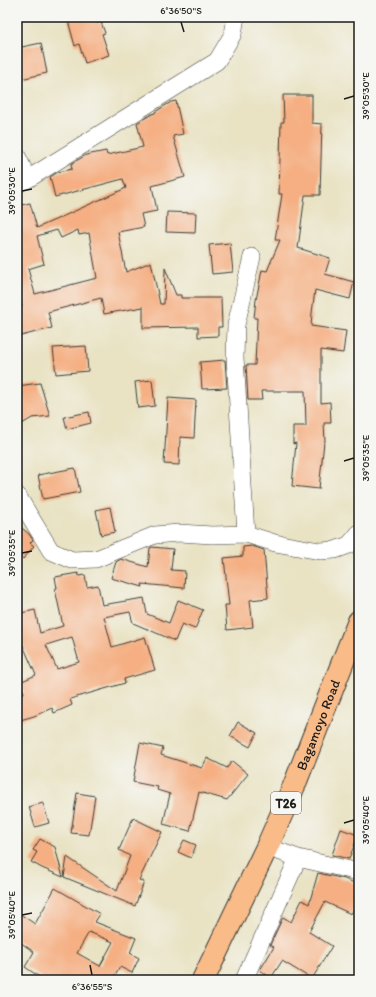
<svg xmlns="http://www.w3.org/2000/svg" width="376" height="997" font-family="Itim,sans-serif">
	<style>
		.building { fill: #f5af82; fill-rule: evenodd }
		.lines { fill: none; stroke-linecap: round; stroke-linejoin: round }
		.minor-casing { stroke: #3b3a35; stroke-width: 18 }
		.trunk-casing { stroke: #3b3a35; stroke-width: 24 }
		.minor { stroke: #fff; stroke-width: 17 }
		.trunk { stroke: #f9bc89; stroke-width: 22 }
		.ticks { fill: none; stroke: #1c1c1c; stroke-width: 1.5 }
		.labels { text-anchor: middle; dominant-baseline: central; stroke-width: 3; stroke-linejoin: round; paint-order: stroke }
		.shield { fill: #f6f6f2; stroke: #5d5d5c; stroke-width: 1 }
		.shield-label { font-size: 13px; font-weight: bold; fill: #1c1c1c }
		.street-label { font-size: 14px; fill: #1c1c1c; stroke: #f6f6f2 }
		.neatline { fill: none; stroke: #1c1c1c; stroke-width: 1.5 }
		.ticks-label { font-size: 10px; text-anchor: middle; fill: #1c1c1c }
	</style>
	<rect width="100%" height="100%" fill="#f6f6f2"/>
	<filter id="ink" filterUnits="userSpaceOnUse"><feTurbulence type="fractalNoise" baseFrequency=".025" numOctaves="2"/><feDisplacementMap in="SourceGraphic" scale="8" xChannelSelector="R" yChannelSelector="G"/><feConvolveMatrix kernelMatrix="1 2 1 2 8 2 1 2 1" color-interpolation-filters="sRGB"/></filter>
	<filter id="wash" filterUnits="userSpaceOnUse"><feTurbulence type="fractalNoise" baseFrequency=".012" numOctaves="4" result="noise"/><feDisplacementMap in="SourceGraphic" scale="16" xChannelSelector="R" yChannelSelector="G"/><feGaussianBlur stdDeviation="0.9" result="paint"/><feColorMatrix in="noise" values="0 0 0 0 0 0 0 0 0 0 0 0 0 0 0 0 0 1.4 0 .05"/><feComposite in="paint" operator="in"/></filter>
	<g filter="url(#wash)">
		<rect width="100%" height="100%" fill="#e9e3c4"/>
		<g id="blocks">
			<path class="building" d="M67,17H93L94,22L97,21V23L101,22L105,33L102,34L109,55L85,63L79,44L75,46Z
				M41,43L47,73L21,79L17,61V48Z
				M283,95H312V123L322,124L320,195H305L298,248L330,258L325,274L354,282L350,299L315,290L312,313L311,326L346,331L343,353L321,350V403L330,402L331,423H324L325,442H324L319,489L292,486L296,443L293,444V426H306L305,391H261L262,400H248L246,365H255L257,318H254L256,300L262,270L267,271L280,240H275L282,194H279L281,122H284Z
				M176,101L183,134L173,136L185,177L152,186L157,211L141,214L144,227L118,232L126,272L151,262L160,304H164L165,268L176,295H181V298H221L222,327H218V336L198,337V327L143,328V307L104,314L101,298L48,312L52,328L17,337V309L22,307L17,289V206L30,203L37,228L126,188L123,179L55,197L50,177L58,172L72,169L71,164L86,155L106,151L107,155L143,147L137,123L152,114L155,113V112L171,102ZM57,230L61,238L78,230L79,235L89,233L97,278L35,294L28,269L44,264L37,236Z
				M167,212L196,213L195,233L166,232Z
				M230,243L233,272L212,274L209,245Z
				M86,346L88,371L56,374L53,348Z
				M225,360L227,388L202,389L200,362Z
				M152,380L155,406L138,408L135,382Z
				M40,383L50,416L32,418L17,427V386Z
				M168,398L196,400L194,438L180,437L179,465L164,464Z
				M89,412L91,423L67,429L64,417Z
				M75,468L80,492L43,499L38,475Z
				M110,507L115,532L101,535L96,510Z
				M17,524L29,534L33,540L30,543L34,546L23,559L19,555L17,558Z
				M252,546L264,550L268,598L250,600L253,627L227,630L225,605H229L224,558L243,556V547Z
				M152,547L173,549L171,570L185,571L184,588L142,584L143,587L111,578L116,562L121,559L148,567L150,548Z
				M78,573L79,576L85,575L87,587L98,585L102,605L144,598L147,614L169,623L178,600L203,610L195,629L182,624L175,641L133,623L130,612L104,617L112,647L145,637L155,670L124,679L125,683L70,699L72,705L54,713L52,708L34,716L17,721V695L24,693L20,682L36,675L21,641L17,642V614L35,610L40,633L63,626L55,589L57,588L55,577ZM72,637L79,662L57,669L46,645Z
				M238,722L257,733L250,747L230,736Z
				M140,743L163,748L161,755L202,768L207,758L227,768L232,761L248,774L227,800L199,792L190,831L163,824L170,794L157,790L158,787L133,782Z
				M77,793L95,796L89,835L71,833Z
				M43,803L49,823L35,827L29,807Z
				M133,818L162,832L139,880L144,882L135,906L64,877L67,857L117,891L130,856L119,850Z
				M341,829L358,835L349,859L332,855Z
				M40,839L55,847L63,877L42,868L31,862L37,852L33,850Z
				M184,840L196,845L191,858L178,852Z
				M318,873L345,879L359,885V900L351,914L325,902L309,932L332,946L312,979L282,961L271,978L260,970L274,947L270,945L283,917L291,922L302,900L309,904Z
				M55,888L100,914L95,922L136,938L130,953L139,958L132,973L120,967L115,976L114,975L111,980H44L25,967L34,952L17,940V912L35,924ZM89,932L113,942L100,966L77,953Z"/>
		</g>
	</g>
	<g filter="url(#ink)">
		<use href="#blocks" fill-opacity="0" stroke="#3b3a35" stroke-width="1"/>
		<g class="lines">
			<g class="minor-casing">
				<path id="minor" d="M17,156L28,179
					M17,184L28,179L217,61L233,34L236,17
					M17,495L51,551L72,560L96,559L155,535L179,533L212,535L246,534L275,543L320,551L335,550L349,545L359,533
					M246,534L235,357L236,325L252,257
					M267,847L298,858L359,872
					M244,980L298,858"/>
			</g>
			<g class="trunk-casing">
				<g id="trunk">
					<path id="s1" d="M203,980L267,847L294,786L359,621"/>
				</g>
			</g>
			<use href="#minor" class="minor"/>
			<use href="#trunk" class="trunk"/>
		</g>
	</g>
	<path class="ticks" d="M181,22L184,32M344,99L354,96M22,191L32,189M344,461L354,458M22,553L32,551M344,823L354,820M22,915L32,913M90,965L92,975"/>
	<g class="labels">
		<rect class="shield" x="271" y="792" width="30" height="22" rx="3"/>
		<g class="shield-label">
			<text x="286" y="803">T26</text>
		</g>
		<g class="street-label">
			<text stroke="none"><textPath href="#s1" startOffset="280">Bagamoyo Road</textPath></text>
		</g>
	</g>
	<rect width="376" height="997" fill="none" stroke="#f6f6f2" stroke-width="44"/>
	<rect x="22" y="22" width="332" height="953" class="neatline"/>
	<g class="ticks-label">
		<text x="181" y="14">6°36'50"S</text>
		<text transform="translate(365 96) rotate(-90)" y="4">39°05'30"E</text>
		<text transform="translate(11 191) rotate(-90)" y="4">39°05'30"E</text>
		<text transform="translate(365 458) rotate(-90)" y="4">39°05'35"E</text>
		<text transform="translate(11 553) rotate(-90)" y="4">39°05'35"E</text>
		<text transform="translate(365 820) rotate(-90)" y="4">39°05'40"E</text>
		<text transform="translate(11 915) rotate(-90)" y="4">39°05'40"E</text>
		<text x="92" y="990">6°36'55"S</text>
	</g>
</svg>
